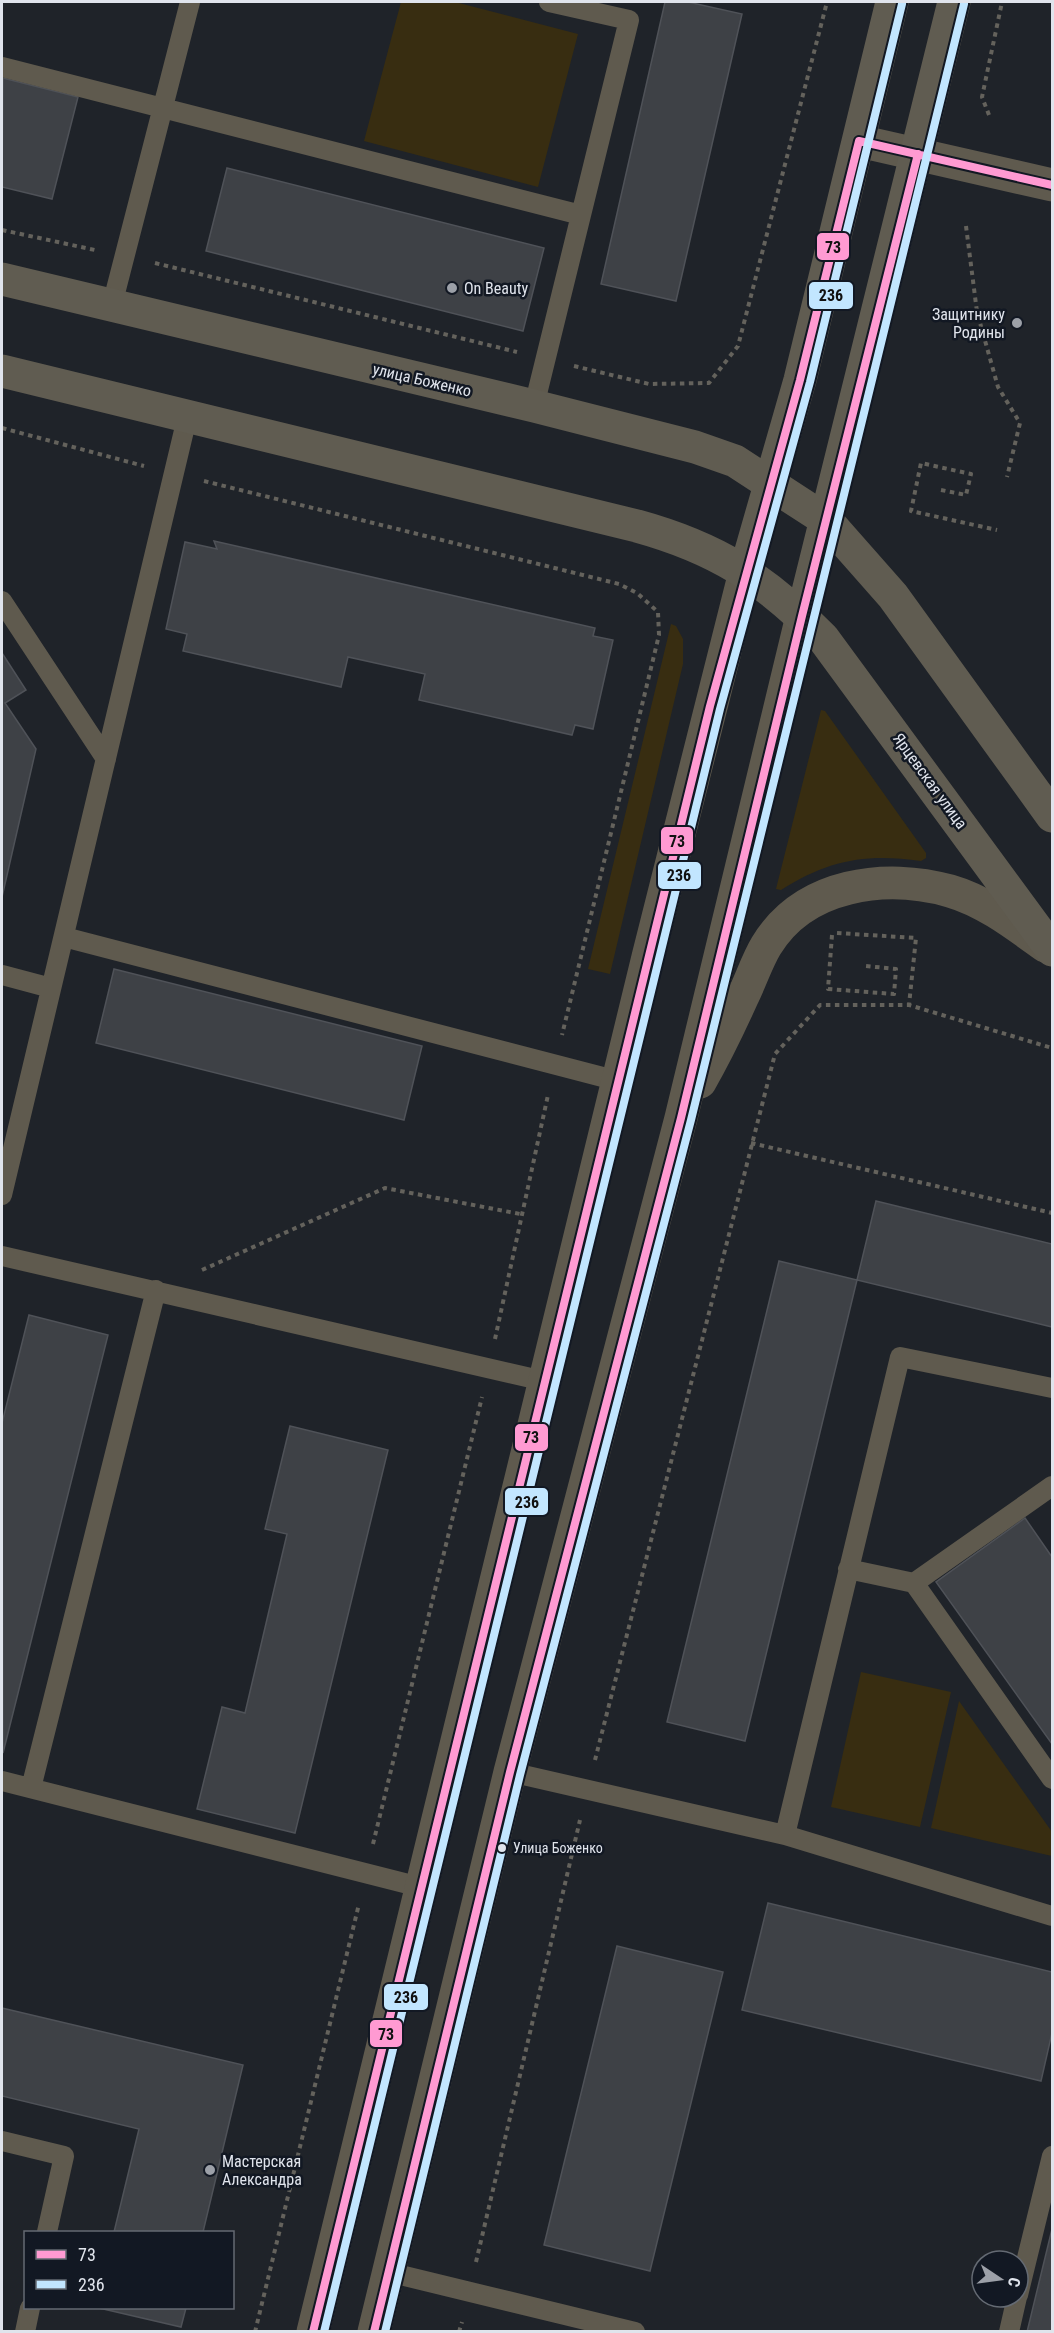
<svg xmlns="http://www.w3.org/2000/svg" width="1054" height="2333" font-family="'Roboto Condensed',sans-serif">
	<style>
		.green { fill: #382d11 }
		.building { fill: #3e4146; stroke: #4f5258; stroke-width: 1.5 }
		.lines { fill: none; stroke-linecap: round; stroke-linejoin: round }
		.path { stroke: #64625c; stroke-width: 4; stroke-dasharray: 4.5 4.5; stroke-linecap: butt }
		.service { stroke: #5f5a4e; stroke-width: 20 }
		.tertiary { stroke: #5f5a4e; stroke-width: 33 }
		.secondary { stroke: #605c51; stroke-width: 33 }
		.bus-1-casing { stroke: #121823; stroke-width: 12 }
		.bus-2-casing { stroke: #121823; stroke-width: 12 }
		.bus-1 { stroke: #ff9ad2; stroke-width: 8 }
		.bus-2 { stroke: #c2e6ff; stroke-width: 8 }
		.poi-dot { fill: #9ca0a8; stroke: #121823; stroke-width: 2 }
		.bus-dot { fill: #e0e4ec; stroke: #121823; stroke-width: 2 }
		.labels { text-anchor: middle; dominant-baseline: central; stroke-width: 5; stroke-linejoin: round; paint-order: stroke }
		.bus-label { font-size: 14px; fill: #e0e4ec; stroke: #121823; text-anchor: start }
		.poi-label { font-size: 16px; fill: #e0e4ec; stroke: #121823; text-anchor: start }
		.street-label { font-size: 16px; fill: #e0e4ec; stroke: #121823 }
		.line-badge { stroke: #121823; stroke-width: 2 }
		.pale-badge-label { font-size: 16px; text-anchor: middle; font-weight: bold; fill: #111 }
	</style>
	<rect width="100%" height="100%" fill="#1f2329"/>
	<path class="green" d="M401,2H455L578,34L538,187L364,141Z
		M671,624L676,626L683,639V664L610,974L588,969Z
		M821,710L825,711L926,853V858L921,861C866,853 828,860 781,890L776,889Z
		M861,1672L951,1692L920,1827L831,1807Z
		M959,1701L1052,1832V1856L931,1828Z"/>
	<path class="building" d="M665,2H688L742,14L676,301L601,284Z
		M3,78L78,97L52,199L2,187Z
		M227,168L544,248L523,331L206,251Z
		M214,541L595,628L593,636L613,640L593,729L575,725L572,735L419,700L425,674L348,657L341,687L183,651L187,634L166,629L185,542L217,549Z
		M2,653L26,690L5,703L36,749L2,897Z
		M114,969L422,1046L404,1120L96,1043Z
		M876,1201L1052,1244V1327L857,1280Z
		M779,1261L857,1280L745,1741L667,1722Z
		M29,1315L108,1335L3,1753L2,1423Z
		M290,1426L388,1450L295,1833L197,1809L222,1707L245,1713L287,1534L265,1529Z
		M1025,1518L1052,1557V1744L936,1582Z
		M768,1903L1052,1972V2033L1041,2081L742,2010Z
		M617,1946L723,1972L650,2271L544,2245Z
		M2,2008L243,2065L203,2232H114L139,2129L2,2096Z
		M1052,2229V2332H1027Z
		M99,2308H186L181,2327Z"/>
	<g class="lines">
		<path class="path" d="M989,115L982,97L1002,2
			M966,226L977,312L998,387L1020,423L1007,477
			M2,230L95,250
			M155,263L517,352
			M574,366L649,384L709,383L738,346L827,2
			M2,428L144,466
			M204,481L619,584L637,593L658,612L659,635L562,1035
			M941,490L966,495L971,474L921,463L911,511L997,530
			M837,933L916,938L909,1005
			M832,935L828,989L894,994L896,969L866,966
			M751,1143L1052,1213
			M202,1270L385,1188L520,1214
			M495,1339L548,1095
			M595,1760L775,1054L820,1005H909L1052,1048
			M373,1844L482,1397
			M476,2262L580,1820
			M255,2332L359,1904
			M459,2332L462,2322"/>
		<path class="service" d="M2,67L581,215
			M112,305L190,2
			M534,406L629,20L549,2
			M2,601L106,759
			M64,937L618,1081
			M2,975L51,988
			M2,1195L187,418
			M2,1256L544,1381
			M848,1569L914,1583L1052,1486
			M914,1583L1052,1779
			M510,1772L785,1835L1052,1916
			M2,1781L420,1887
			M31,1788L156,1290
			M785,1835L900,1357L1052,1388
			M2,2141L64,2156L47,2232
			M388,2272L635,2332
			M1018,2295L1052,2156
			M25,2332L30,2308
			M1009,2332L1017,2297"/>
		<path class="tertiary" d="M859,141L1052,185
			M700,1082C716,1054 730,1025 743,996C751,980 757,961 766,946C804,883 886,873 950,891C985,901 1016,925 1045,946
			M313,2332L648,957L745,572
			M374,2332L510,1772L681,1118L802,616"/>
		<path class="secondary" d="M2,279L534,406L695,447L735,461L826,520L893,596L1052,816
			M2,371L637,526C717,548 765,579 823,638L1052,950
			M745,572L800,380L892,2
			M802,616L954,2"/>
		<g class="bus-1-casing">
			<path id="bus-1" d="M313,2332L710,706L800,380L859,141L1052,185
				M374,2332L510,1772L681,1118L802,616L918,154"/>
		</g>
		<g class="bus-2-casing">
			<path id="bus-2" d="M324,2332L720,709L810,382L902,4
				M385,2332L520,1775L691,1120L964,4"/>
		</g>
		<use href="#bus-1" class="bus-1"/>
		<use href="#bus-2" class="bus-2"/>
	</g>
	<g class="poi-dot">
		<circle cx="452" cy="288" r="6"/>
		<circle cx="1017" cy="323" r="6"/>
		<circle cx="210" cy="2170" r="6"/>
	</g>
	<circle class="bus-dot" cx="502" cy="1848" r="5"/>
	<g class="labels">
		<g class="bus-label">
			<text x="513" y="1848">Улица Боженко</text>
		</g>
		<g class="poi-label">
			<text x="464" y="288">On Beauty</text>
			<text x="1005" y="314" text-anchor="end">Защитнику<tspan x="1005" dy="18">Родины</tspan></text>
			<text x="222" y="2161">Мастерская<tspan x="222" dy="18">Александра</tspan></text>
		</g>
		<g class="street-label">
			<text transform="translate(422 380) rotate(13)">улица Боженко</text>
			<text transform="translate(930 781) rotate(54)">Ярцевская улица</text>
		</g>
	</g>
	<g class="line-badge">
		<rect x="816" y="232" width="34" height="29" rx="6" fill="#ff9ad2"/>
		<rect x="808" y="281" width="46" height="29" rx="6" fill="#c2e6ff"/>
		<rect x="660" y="826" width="34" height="29" rx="6" fill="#ff9ad2"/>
		<rect x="657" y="861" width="45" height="29" rx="6" fill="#c2e6ff"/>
		<rect x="514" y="1423" width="35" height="29" rx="6" fill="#ff9ad2"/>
		<rect x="504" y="1487" width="45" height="29" rx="6" fill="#c2e6ff"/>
		<rect x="383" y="1983" width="46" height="28" rx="6" fill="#c2e6ff"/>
		<rect x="369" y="2019" width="34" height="29" rx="6" fill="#ff9ad2"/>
	</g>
	<g class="pale-badge-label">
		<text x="833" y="253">73</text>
		<text x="831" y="301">236</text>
		<text x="677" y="847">73</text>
		<text x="679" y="881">236</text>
		<text x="531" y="1443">73</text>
		<text x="527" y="1508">236</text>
		<text x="406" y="2003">236</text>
		<text x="386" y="2040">73</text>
	</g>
	<rect width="1054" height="2333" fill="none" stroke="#e0e4ec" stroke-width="6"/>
	<rect x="24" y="2231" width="210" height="78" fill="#121823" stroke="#646a73" stroke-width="1.5"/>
	<rect x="36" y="2250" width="30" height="9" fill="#ff9ad2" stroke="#646a73" stroke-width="1.5"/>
	<text x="78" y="2261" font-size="18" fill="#e0e4ec">73</text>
	<rect x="36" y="2280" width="30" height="9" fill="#c2e6ff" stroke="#646a73" stroke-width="1.5"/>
	<text x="78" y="2291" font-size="18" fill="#e0e4ec">236</text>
	<g transform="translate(1000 2279) rotate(103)"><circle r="28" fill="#121823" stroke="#646a73" stroke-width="1.5"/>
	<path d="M0-4.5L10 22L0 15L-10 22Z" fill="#9ca0a8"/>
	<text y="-9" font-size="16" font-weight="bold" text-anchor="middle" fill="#e0e4ec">С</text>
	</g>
</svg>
